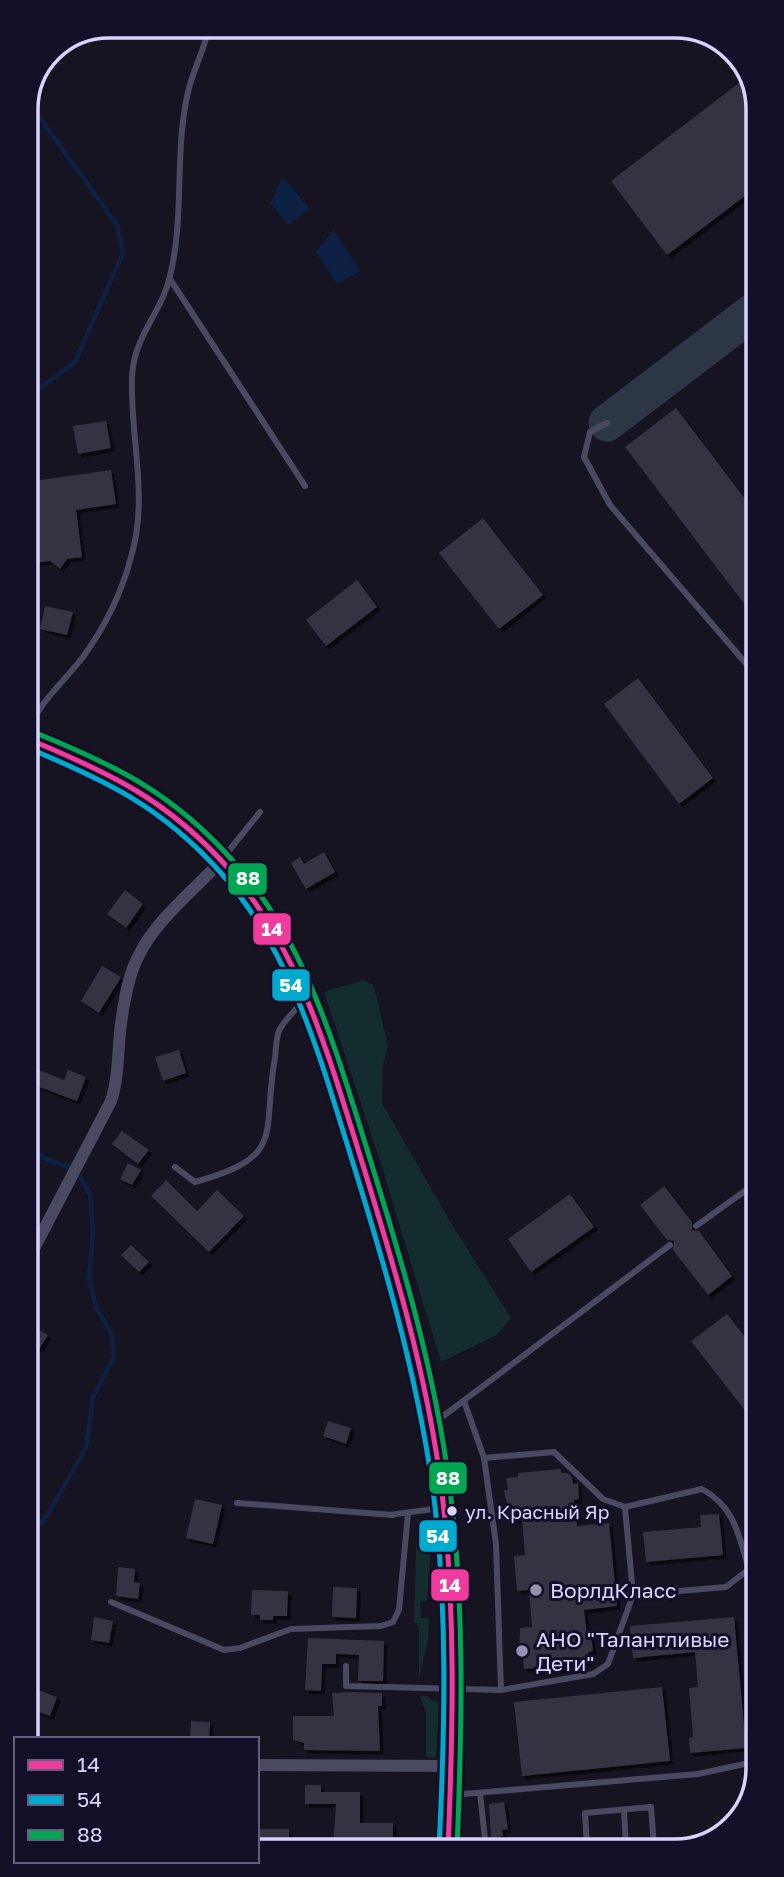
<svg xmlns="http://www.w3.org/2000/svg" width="784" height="1877" font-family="'Golos Text',sans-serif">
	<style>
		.green { fill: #132c2d }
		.water { fill: #0d2144 }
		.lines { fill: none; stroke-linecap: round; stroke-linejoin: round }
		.stream { stroke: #0d2144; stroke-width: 4.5 }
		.taxiway { stroke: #2c3646; stroke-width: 37 }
		.building { fill: #343243; filter: url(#shadow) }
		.service { stroke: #4a4962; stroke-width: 6 }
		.minor { stroke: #4a4962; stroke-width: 12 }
		.primary { stroke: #5e5373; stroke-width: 21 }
		.bus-1-casing { stroke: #130f26; stroke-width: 10 }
		.bus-2-casing { stroke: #130f26; stroke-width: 10 }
		.bus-3-casing { stroke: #130f26; stroke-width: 10 }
		.bus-1 { stroke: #f13a9d; stroke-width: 5 }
		.bus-2 { stroke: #00a9ce; stroke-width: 5 }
		.bus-3 { stroke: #00a651; stroke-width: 5 }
		.bus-dot { fill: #d9d4ff; stroke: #130f26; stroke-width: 2.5 }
		.poi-dot { fill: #9591b1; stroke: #130f26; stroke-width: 2.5 }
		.labels { text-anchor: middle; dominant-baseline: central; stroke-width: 6; stroke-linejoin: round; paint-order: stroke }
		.bus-label { font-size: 19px; fill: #d9d4ff; stroke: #130f26; text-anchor: start }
		.poi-label { font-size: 21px; fill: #d9d4ff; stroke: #130f26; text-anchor: start }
		.rim { fill: none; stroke: #d9d4ff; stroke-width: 3.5 }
		.line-badge { stroke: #130f26; stroke-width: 2.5 }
		.badge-label { font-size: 19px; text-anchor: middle; font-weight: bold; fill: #fff }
	</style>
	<defs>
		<filter id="shadow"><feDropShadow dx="3.5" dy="3.5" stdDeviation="0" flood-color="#0009"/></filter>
	</defs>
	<rect width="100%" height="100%" fill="#161421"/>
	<path class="green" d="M364,980L374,986L388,1046L383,1066L382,1103L451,1223L511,1318L497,1335L441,1362L381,1164L324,992Z
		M417,1519L421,1522L430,1558L427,1601H420L421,1618H429L428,1641L419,1678V1628L414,1621Z
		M427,1696L439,1704L436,1758L426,1757V1712L420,1697Z"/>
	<path class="water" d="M283,177L310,209L288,225L270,203Z
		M333,230L361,271L337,284L316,252Z"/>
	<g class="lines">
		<path class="stream" d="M27,398L75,362L123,253L117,225L35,111V85
			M29,1147L46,1159L75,1169L90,1194L93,1232L89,1279L96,1307L112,1335L114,1357L93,1397L86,1448L48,1514L30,1535"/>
		<path class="taxiway" d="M607,423L754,311"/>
	</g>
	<path class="building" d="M748,76L753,83L754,189L667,255L611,181Z
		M676,408L755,512V618L625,447Z
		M106,421L111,448L78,454L73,426Z
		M111,470L116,504L76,510L82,557L67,559L60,569L50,561L28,564L27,482Z
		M483,518L543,595L499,629L439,553Z
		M357,580L377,607L326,646L306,620Z
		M45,606L73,612L67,635L40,629Z
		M638,678L713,778L679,804L604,704Z
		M324,852L335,872L306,889L291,863L300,857L304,864Z
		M125,890L143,904L126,928L107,914Z
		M102,966L121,977L99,1013L81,1001Z
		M179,1050L186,1073L163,1081L155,1057Z
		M29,1066L64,1080L68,1070L86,1077L77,1101L29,1083Z
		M122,1131L149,1150L138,1164L112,1144Z
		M128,1163L141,1170L132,1185L120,1179Z
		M166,1180L197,1211L217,1190L244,1216L209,1252L151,1196Z
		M664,1186L692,1222V1230L699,1231L732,1276L708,1295L673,1250L674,1241L667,1240L640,1205Z
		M570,1194L594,1227L531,1272L508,1239Z
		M131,1245L149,1262L139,1272L121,1255Z
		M727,1314L757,1352V1426L691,1341Z
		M29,1324L48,1335L39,1349L29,1343Z
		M328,1421L351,1428L346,1444L323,1436Z
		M561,1469V1473H567L572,1477L573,1484L578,1483L579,1499L574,1500L577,1526L609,1523L617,1606L584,1610L587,1636L591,1635L593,1651L588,1652L589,1663L579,1664V1668L536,1672V1668L524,1669L523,1658H519L520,1628L532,1627L529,1590L517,1591L514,1556L525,1555L522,1519L510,1520L504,1490H508L506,1478L518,1477V1473Z
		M195,1499L222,1505L213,1544L186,1538Z
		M719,1514L723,1555L646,1562L643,1532L701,1527L700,1515Z
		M118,1567L135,1569L134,1582L140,1583L138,1599L116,1596Z
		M333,1587L357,1588L356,1618L332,1617Z
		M252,1590L288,1591L287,1616H273V1620H260V1615H251Z
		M94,1617L113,1621L109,1643L91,1640Z
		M734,1617L746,1748L690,1753L689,1738L693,1737L689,1688L698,1687L695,1652L633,1658L630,1626Z
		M308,1638L384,1641L383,1681H358L359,1655L336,1654V1664H322L321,1691L305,1690Z
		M30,1687L57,1697L50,1716L30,1709Z
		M662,1687L670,1761L522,1776L514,1702Z
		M352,1692L382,1693V1706H378L380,1751L304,1750V1743L293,1740V1716H334L332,1693Z
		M191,1721L210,1722L209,1739H190Z
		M305,1785H321V1792H360V1823H393V1839H365L366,1849H333L336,1804H305Z
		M504,1802L508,1829L502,1830L503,1836L491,1838L489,1804Z
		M257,1829H289V1849H257Z"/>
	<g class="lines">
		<path class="service" d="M170,279L305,486
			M607,423L590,432L584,457L610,505L755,674
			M28,733C39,701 63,683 83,657C104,628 122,592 131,557C149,498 130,438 132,378C133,336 162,313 170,276C185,215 174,152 188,92C193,70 205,49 209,26
			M223,858L260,812
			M175,1167L195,1182C288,1156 261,1135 275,1058C276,1050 276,1038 279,1031C284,1020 296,1010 303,1001
			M696,1226L756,1183
			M464,1401L484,1458L496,1544L501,1690
			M434,1423L670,1245
			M484,1458L554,1452L603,1499L625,1507
			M237,1503L393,1515
			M389,1515L441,1508
			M633,1595L726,1587L749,1569L757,1611
			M111,1602L224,1650L240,1648L291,1629L381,1626L393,1622L399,1610L408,1513
			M346,1666V1686L501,1690L593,1674L608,1664L633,1595L625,1507L702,1489C736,1508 738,1535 749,1569L757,1567
			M480,1793L486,1848
			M452,1795L698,1774L758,1761
			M624,1810L626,1847
			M587,1847L585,1813L651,1807L654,1847"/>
		<path class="minor" d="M29,1258L111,1101C120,1074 117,1045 122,1017C125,996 129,973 139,955C156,920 194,890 220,862
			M257,1765L451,1766"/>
		<path class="primary" d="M28,739C59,752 92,763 121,779C171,807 223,856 256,903C304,971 328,1051 352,1130C395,1263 436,1403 447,1544C454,1645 453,1747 448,1848"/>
		<g class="bus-1-casing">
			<path id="bus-1" d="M28,739C110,773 168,800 228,868C294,943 323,1037 352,1130C389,1249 427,1369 442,1493C456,1611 453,1730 448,1848"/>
		</g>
		<g class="bus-2-casing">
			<path id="bus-2" d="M28,748C107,781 162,807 221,873C286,946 315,1040 343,1131C380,1249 416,1367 433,1490C448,1608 445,1729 439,1848"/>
		</g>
		<g class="bus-3-casing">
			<path id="bus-3" d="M31,731C115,765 172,792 233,861C302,937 331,1034 361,1130C398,1248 435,1367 450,1490C465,1608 462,1729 457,1848"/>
		</g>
		<use href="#bus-1" class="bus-1"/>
		<use href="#bus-2" class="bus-2"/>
		<use href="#bus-3" class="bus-3"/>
	</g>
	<circle class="bus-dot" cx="452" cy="1511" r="6"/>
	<g class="poi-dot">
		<circle cx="536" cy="1590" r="7"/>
		<circle cx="522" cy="1651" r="7"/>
	</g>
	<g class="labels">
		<g class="bus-label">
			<text x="465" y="1511">ул. Красный Яр</text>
		</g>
		<g class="poi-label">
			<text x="550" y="1590">ВорлдКласс</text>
			<text x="536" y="1639">АНО "Талантливые<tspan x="536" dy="24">Дети"</tspan></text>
		</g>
	</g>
	<path d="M0 0H784V1877H0ZM109 38H675A71 71 0 0 1 746 109V1768A71 71 0 0 1 675 1839H109A71 71 0 0 1 38 1768V109A71 71 0 0 1 109 38Z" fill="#130f26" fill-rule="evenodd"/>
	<path class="rim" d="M109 38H675A71 71 0 0 1 746 109V1768A71 71 0 0 1 675 1839H109A71 71 0 0 1 38 1768V109A71 71 0 0 1 109 38Z"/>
	<g class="line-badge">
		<rect x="227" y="862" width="41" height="34" rx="7" fill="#00a651"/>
		<rect x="252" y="912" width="40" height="34" rx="7" fill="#f13a9d"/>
		<rect x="271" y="968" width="40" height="34" rx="7" fill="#00a9ce"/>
		<rect x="428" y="1461" width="40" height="34" rx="7" fill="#00a651"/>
		<rect x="418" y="1519" width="40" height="34" rx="7" fill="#00a9ce"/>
		<rect x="430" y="1568" width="40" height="34" rx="7" fill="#f13a9d"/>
	</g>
	<g class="badge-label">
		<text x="248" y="885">88</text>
		<text x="272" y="936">14</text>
		<text x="291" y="992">54</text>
		<text x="448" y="1485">88</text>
		<text x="438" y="1543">54</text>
		<text x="450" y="1592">14</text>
	</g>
	<rect x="14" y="1737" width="245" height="126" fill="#130f26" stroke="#625e7d" stroke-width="2"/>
	<rect x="28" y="1760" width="35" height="10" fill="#f13a9d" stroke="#625e7d" stroke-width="2"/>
	<text x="77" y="1772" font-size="21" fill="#d9d4ff">14</text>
	<rect x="28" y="1795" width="35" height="10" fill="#00a9ce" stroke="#625e7d" stroke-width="2"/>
	<text x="77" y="1807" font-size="21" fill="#d9d4ff">54</text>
	<rect x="28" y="1830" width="35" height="10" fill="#00a651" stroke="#625e7d" stroke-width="2"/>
	<text x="77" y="1842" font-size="21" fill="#d9d4ff">88</text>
</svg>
